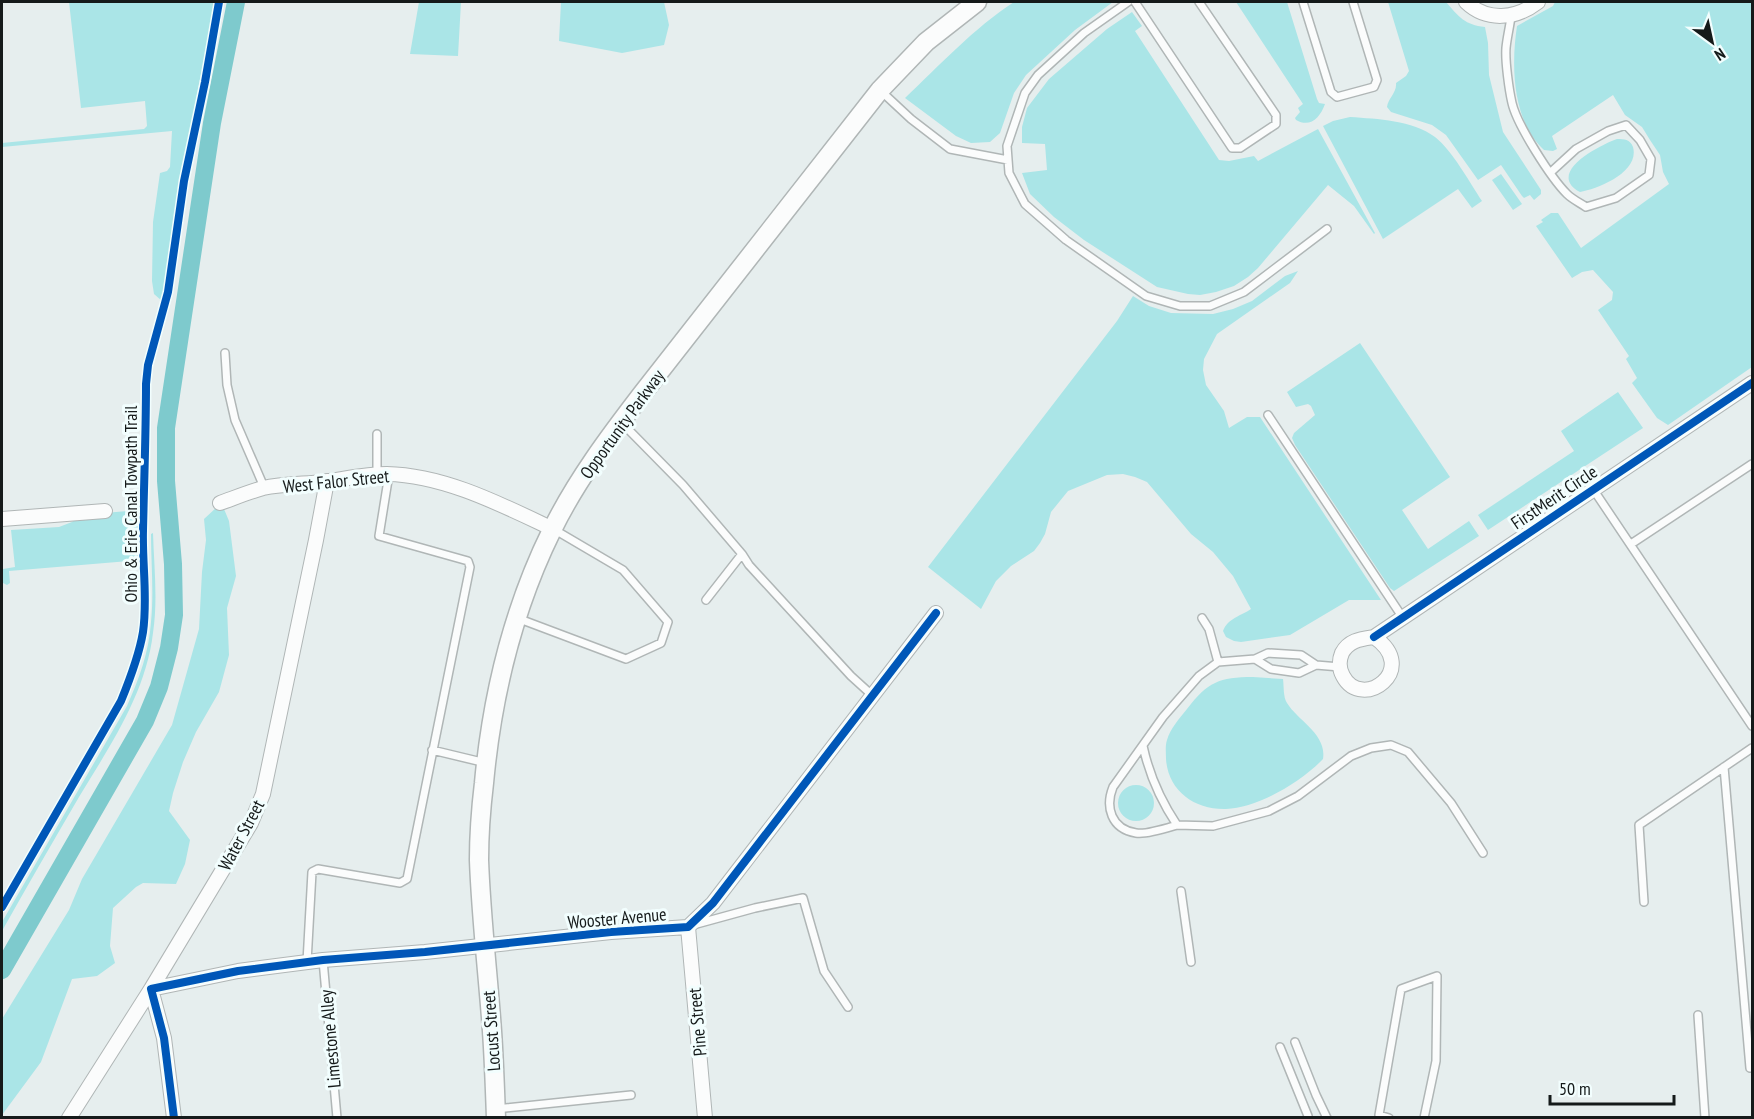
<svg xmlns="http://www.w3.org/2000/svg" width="1754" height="1119" font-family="'PT Sans Narrow',sans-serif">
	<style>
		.green { fill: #aae5e7 }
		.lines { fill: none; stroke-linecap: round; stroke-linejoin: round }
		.canal { stroke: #7ecacd; stroke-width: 18 }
		.service-casing { stroke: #b0b6b6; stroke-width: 10 }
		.minor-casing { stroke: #b0b6b6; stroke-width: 16 }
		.secondary-casing { stroke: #b0b6b6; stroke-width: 21 }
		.service { stroke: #fbfcfc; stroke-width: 7 }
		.minor { stroke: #fbfcfc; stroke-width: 14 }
		.secondary { stroke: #fbfcfc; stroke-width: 18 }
		.cycleway-casing { stroke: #f2fefe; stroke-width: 11 }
		.cycleway { stroke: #0057b8; stroke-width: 8 }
		.labels { text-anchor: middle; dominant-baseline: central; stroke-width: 6; stroke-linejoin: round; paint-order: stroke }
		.street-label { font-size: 18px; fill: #151a1a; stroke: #f2fefe }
	</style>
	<rect width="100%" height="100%" fill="#e6eeee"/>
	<path class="green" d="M69,2H215L179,188L173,241L162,301L154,294L152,281L153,222L160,173L167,171L170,167L172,131L2,147V143L144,129L147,126L145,101L81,108Z
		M419,2H461L458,56L410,54Z
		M561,2H664L669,25L664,45L622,53L559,41Z
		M1014,2H1113L1075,30L1026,75L1014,93L1000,133L990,142L971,143L956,136L905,98C940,65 974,28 1014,2Z
		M1236,2H1287L1317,99L1319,103L1325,104C1320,118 1310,128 1296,120L1295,118L1300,112L1298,108L1303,104Z
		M1388,2H1446C1459,17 1465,25 1485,27L1488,43L1489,75L1503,132L1541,190V194L1534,200L1530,195L1524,198L1522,196L1501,165L1478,180L1446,135L1432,125L1391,112L1387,107C1388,98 1397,93 1396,83L1406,76L1409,71Z
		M1555,2H1752V367L1668,425L1657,418L1632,383L1637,378L1626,359L1629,356L1598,310L1612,300L1613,292L1593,270L1582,272L1572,278L1536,226L1543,222L1541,220L1551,213H1558L1581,248L1669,184L1663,172L1660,155L1650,140L1642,127L1625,115L1613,95L1552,136L1557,149L1553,151L1544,150C1512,121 1511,65 1517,26L1553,6Z
		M1132,12L1142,26L1135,31L1219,160L1229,161L1254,156L1258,161L1318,129L1375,233L1374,234L1354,206L1328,185L1258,268L1248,277L1234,286L1216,292L1200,295L1188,294L1157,287L1084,240L1054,217L1030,194L1022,173L1047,170L1045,144L1022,143V127L1027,108L1049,79L1107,29Z
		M1350,117C1378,119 1412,120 1435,137C1452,150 1470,183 1482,201L1472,208L1458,189L1383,239L1323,126L1333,121Z
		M1617,139C1624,139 1630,139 1633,147C1640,172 1598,189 1580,192C1545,173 1600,145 1617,139Z
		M1501,174L1522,204L1513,210L1492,180Z
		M1298,271L1290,283L1217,334L1204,359L1203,370L1206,385L1224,411L1229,428L1247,417H1260L1381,600H1349L1290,635L1241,642L1234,641L1226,637L1223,631C1228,618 1241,616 1251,609L1233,576L1213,552L1191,534L1147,482L1135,477L1123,474L1107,475L1068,491L1051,512L1045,534L1040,543L1034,551L1011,566L996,581L981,609L928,567L1117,321L1133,296L1149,306L1171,313L1213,314L1233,309L1252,301L1285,276Z
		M1360,343L1450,477L1402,510L1428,549L1469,521L1479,536L1394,591L1390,588L1295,445L1292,438L1294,433L1315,415L1311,406L1308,404L1296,407L1287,392Z
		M1618,392L1643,428L1488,530L1478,515L1574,451L1561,431Z
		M217,507L224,509L229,521L236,576L227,608L229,655L219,692L196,732L183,762L173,793L169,811L190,840L185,864L176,884L143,883L136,887L113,908L110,946L115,963L97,976L72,979L41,1062L2,1115V1019L69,910L82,879L172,725L199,629L202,572L206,540L204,519Z
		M140,510L141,560L9,571L10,583L7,585L3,583V569L15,567L11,530L59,527L72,522L80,515Z
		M153,533C154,566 158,600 153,633C146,693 110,746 79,797C53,842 27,886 2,931V922L127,706C139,679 149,652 151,622C154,593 151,563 151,534Z
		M1253,677L1283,679C1284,686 1283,697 1287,703C1298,721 1327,734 1323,759C1301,782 1258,808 1226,809C1195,810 1168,791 1166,759C1166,753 1165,746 1167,740C1170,729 1179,719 1187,709C1208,682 1219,677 1253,677Z
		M1118 803a18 18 0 1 1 36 0a18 18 0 1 1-36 0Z"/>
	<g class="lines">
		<path class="canal" d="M2,970L145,721L159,687L169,648L174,615L173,564L166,481V428L212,123L236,2"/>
		<g class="service-casing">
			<path id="service" d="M1128,2L1084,33L1038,75L1025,93L1007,146L1009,173L1025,204L1066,240L1146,296L1180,306H1210L1244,292L1327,229
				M1135,2L1232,148H1240L1276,124V115L1199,2
				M1303,2L1331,92L1337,97L1374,87L1377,80L1353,2
				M1511,16C1510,26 1507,37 1506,48C1505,61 1509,90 1512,103C1517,125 1551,178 1567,194C1572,199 1580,203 1586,207L1616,198L1649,175L1651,159L1640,140L1626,125L1608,131L1576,149L1551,172
				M882,92L911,119L950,149L1008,160
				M225,353L227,385L235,420L264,487
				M1268,415L1403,618
				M622,423L683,485L742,554L706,600
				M377,434V474
				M1593,489L1752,726
				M1631,544L1752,464
				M742,554L749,565L851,676L873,696
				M517,618L626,659L661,643L668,622L623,570L555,530
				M1202,618L1209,629L1218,662
				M1255,659L1271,669L1299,673L1316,665
				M1143,746C1149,774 1161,801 1177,825L1213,826L1269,811L1298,796L1351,756L1371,748L1391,745L1408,752L1451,803L1483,853
				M432,750L486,763
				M1724,767L1750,1068L1752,1067
				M1177,825C1167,828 1146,835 1136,833C1111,829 1105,807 1113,787L1163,717L1199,676L1218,662L1255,659L1268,653L1301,655L1316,665L1340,667
				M1181,891L1191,962
				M1644,902L1639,825L1752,748
				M693,925L755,908L803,898L824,971L848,1007
				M323,960L337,1118
				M307,962L312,872L318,869L400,883L407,879L470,567L468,561L379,536L389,474
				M1698,1015L1705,1118
				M1295,1042L1316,1095L1327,1118
				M1280,1047L1308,1116
				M496,1109L631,1095
				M1389,1118L1379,1115L1401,989L1437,976L1436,1061L1424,1118"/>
		</g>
		<g class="minor-casing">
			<path id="minor" d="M1466,2C1487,22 1516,19 1538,2
				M220,503C234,498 249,492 263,488C282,484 304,484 323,482C345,479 365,474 387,474C444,475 502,505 553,529
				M2,519L105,511
				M1374,637L1752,383
				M1374,637C1421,669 1362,712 1343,676C1339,669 1339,660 1342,653C1349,640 1361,639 1374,637Z
				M688,927L705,1118
				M69,1118L151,989L251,823L263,794L316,540L327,481
				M174,1118L164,1038L151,989L238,971L323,960L425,952L611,932L688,927L713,903L936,613"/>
		</g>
		<g class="secondary-casing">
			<path id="secondary" d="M496,1118C495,1089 494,1060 492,1031C488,974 481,917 479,860C479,834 481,808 484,783C492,696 513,609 552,530C576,481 609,437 642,394L880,90L926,42L977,2"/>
		</g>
		<use href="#service" class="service"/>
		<use href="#minor" class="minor"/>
		<use href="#secondary" class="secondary"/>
		<g class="cycleway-casing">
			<path id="cycleway" d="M1374,637L1752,383
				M2,907L121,701C130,679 139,656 143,632C148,598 142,564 143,531C144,482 146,433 146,384L148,365L168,292L184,181L205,82L219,2
				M174,1118L164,1038L151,989L238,971L323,960L425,952L611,932L688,927L713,903L936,613"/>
		</g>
		<use href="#cycleway" class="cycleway"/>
	</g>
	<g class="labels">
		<g class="street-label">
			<text transform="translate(622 424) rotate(-54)">Opportunity Parkway</text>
			<text transform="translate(336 481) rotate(-6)">West Falor Street</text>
			<text transform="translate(1554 497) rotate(-34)">FirstMerit Circle</text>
			<text transform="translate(130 504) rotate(-90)">Ohio &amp; Erie Canal Towpath Trail</text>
			<text transform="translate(241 835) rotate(-62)">Water Street</text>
			<text transform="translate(617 918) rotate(-5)">Wooster Avenue</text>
			<text transform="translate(697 1022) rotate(-95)">Pine Street</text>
			<text transform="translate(491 1031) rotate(-94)">Locust Street</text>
			<text transform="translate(330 1039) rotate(-95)">Limestone Alley</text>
		</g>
	</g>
	<rect width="1754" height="1119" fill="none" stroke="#151a1a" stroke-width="6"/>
	<g transform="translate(1712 42) rotate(147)" stroke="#f2fefe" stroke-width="4.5" paint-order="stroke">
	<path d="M0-4.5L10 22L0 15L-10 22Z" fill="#151a1a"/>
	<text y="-9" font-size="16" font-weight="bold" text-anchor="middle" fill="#151a1a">N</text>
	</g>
	<path d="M1550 1095v9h124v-9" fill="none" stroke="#151a1a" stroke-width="3"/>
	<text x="1559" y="1095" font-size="18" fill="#151a1a" stroke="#f2fefe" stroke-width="4.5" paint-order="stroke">50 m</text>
</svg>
